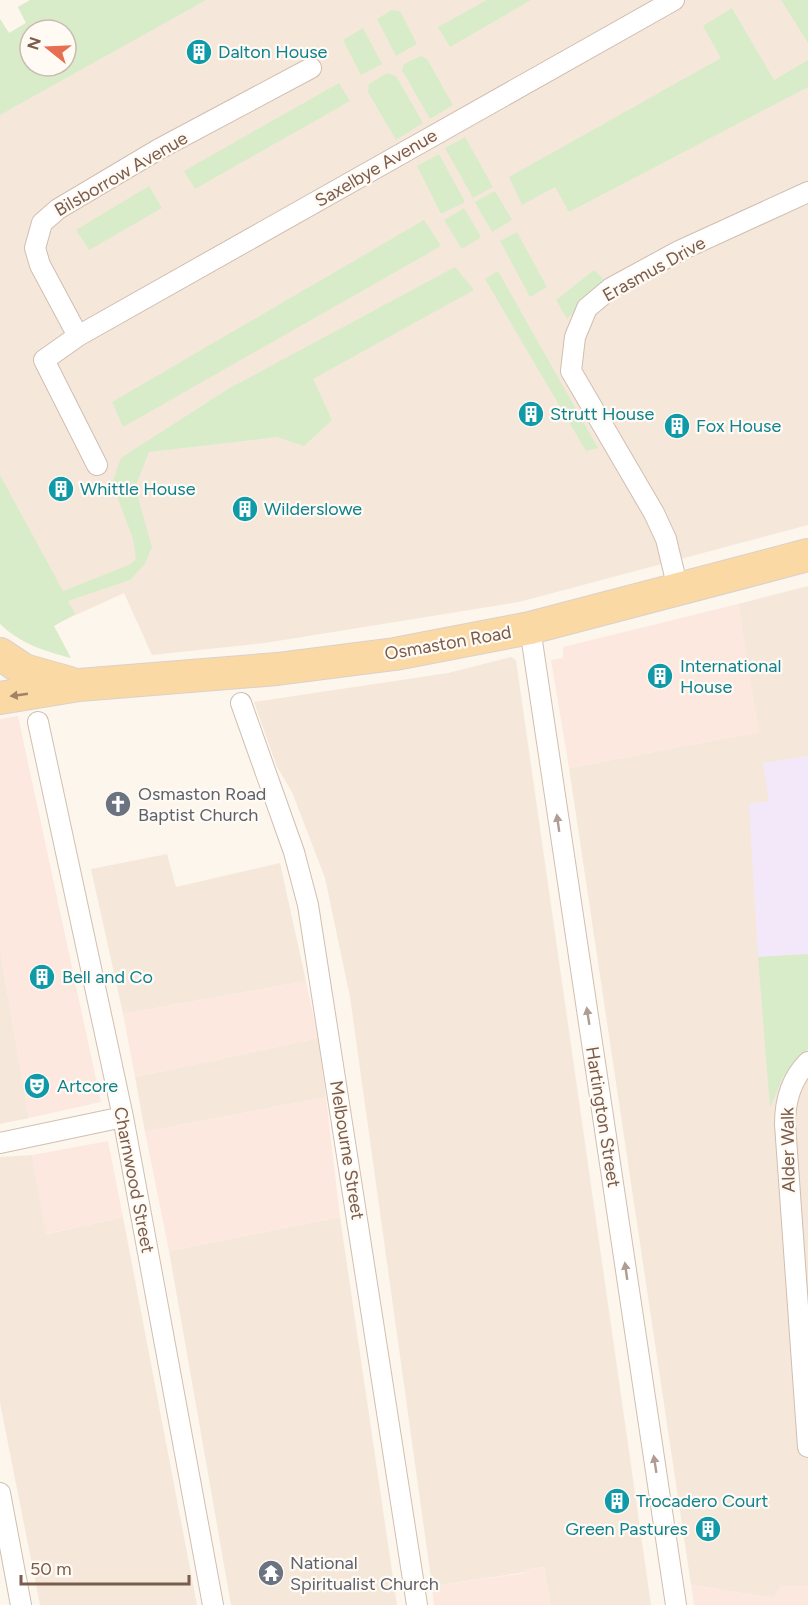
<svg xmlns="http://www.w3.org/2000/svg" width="808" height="1605" font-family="Figtree,sans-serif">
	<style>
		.residential { fill: #f5e8da; fill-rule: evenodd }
		.commercial { fill: #fde8e0 }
		.education { fill: #f3e8fa }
		.green { fill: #d8ecc9; fill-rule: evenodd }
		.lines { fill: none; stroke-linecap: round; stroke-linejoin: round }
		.minor-casing { stroke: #d1beb0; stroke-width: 22 }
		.primary-casing { stroke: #dad1cd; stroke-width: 34 }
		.minor { stroke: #fff; stroke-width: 20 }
		.primary { stroke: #fbd9a5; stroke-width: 32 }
		.oneway { fill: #a18267 }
		.oneway2 { fill: #af9d94 }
		.labels { text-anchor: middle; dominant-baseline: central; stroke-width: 4.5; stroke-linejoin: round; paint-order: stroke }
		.culture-label { font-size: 18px; fill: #0d838f; stroke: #fffaf3; text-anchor: start }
		.street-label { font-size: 18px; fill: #7a5c4d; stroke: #fffaf3 }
		.worship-label { font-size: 18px; fill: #5b616d; stroke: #fffaf3; text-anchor: start }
	</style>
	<rect width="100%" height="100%" fill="#fdf6ec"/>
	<path class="residential" d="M30,0H808V525L519,602L265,643L152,655L124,593L54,625L0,519V19L9,33L26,23L18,7ZM30,30H66V66H30Z
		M808,586V1586L799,1587L773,1598L691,1585L569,768L758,732L738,604Z
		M511,657L516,660L651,1605H550L544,1567L525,1570L526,1572L432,1586L350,997L325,878L292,792L277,767L254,702L448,673Z
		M167,854L176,887L280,863L306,981L123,1014L91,869Z
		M0,949L29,1118L0,1124Z
		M318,1038L326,1097L145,1132L135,1077Z
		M32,1155L47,1234L123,1217L197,1605H40L0,1403V1157Z
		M340,1217L397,1605H231L169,1251Z"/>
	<path class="commercial" d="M738,604L759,732L569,768L551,660L563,658V647Z
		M18,716L101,1102L29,1118L0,949V719Z
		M306,981L318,1038L135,1077L123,1014Z
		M326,1097L340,1217L169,1251L145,1132Z
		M108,1141L123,1217L46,1234L32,1155Z
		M544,1567L550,1605H434L432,1586L525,1573V1570Z
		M691,1585L773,1598L781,1586H808V1605H694Z"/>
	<path class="education" d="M808,756V954L758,957L749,804L769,801L763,763Z"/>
	<path class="green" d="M30,0H206L0,115V19L9,33L26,23L18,7ZM30,30H66V66H30Z
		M487,0H531L450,47L438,27Z
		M781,0H808V43Z
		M732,8L774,80L808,60V87L569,212L555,187L522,205L509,177L721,58L703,26Z
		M392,10L400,11L417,44L396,56L377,19Z
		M363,28L382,64L361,75L343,40Z
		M421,56L427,59L453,105L430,119L402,70L404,64Z
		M387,73L396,76L423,123L396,140L368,92L369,84Z
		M339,83L350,101L195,189L184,171Z
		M465,137L493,187L473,198L445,148Z
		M439,154L465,202L441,214L417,166Z
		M149,186L162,208L89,250L76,230Z
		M495,191L512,220L492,232L475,202Z
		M464,208L481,237L462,249L444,220Z
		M424,220L441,246L123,427L112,402Z
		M517,232L547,287L530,297L500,241Z
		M455,267L474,290L313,379L332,420L304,446L277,437L149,452L135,487L152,547L145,564L130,580L68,601L75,614L54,626L71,658C44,651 21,644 0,624V475L63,591L129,565L136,559L133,539L112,483L121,458L228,389Z
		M594,270L604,280L567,319L556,300Z
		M498,271L598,448L586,451L485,279Z
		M808,954V1049L783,1077L770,1108L758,957Z"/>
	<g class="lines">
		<g class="minor-casing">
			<path id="minor" d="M78,336L40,265L35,248L42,223L58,209L159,149L311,68
				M97,465L44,360L78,336L674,0
				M678,589L666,539L654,513L571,371L575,337L587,308L611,288L679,251L808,192
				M530,628L676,1605
				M241,703L294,852L308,905L417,1605
				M38,722L123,1117L213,1605
				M808,1062C791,1079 785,1101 785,1124L808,1447
				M0,1143L123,1117
				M0,1493L21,1605"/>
		</g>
		<g class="primary-casing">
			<path id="primary" d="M0,654L24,670L70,683
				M0,698L79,685L277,669L395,654L530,628L808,555"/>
		</g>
		<use href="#minor" class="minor"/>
		<use href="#primary" class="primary"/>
	</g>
	<defs><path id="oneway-solid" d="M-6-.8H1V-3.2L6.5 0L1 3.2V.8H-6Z" transform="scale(1.5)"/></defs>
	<use class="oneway" href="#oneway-solid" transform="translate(19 695) rotate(172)"/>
	<g class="oneway2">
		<use href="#oneway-solid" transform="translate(558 823) rotate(-98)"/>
		<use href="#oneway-solid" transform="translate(588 1016) rotate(-99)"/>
		<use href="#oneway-solid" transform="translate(626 1271) rotate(-98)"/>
		<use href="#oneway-solid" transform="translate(655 1464) rotate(-99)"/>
	</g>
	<defs>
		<g id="building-disc" transform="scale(1.35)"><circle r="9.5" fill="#0f9aa8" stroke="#fffaf3"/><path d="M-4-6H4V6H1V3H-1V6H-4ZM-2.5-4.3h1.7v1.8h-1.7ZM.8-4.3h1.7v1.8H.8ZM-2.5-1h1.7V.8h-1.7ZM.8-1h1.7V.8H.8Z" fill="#fff"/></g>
		<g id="church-disc" transform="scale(1.35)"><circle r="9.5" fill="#6b7280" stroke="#fffaf3"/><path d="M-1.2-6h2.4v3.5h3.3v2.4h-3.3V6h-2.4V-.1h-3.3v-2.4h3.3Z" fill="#fff"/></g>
		<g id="theatre-disc" transform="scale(1.35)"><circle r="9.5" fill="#0f9aa8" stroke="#fffaf3"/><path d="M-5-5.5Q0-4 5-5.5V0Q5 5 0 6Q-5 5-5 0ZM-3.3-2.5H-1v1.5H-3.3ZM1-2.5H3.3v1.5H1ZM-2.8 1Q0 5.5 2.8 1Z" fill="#fff"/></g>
		<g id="temple-disc" transform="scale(1.35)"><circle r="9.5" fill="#6b7280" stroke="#fffaf3"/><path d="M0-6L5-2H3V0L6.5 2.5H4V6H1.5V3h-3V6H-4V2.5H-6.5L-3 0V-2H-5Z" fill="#fff"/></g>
	</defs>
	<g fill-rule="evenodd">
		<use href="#building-disc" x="199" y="52"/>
		<use href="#building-disc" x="531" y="414"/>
		<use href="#building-disc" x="677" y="426"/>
		<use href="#building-disc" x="61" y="489"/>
		<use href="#building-disc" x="245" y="509"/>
		<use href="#building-disc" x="660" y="676"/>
		<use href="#church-disc" x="118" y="804"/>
		<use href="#building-disc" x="42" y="977"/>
		<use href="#theatre-disc" x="37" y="1086"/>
		<use href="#building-disc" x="617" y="1501"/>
		<use href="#building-disc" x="708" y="1529"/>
		<use href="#temple-disc" x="271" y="1573"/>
	</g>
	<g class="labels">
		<g class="culture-label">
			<text x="218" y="52">Dalton House</text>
			<text x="550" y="414">Strutt House</text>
			<text x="696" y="426">Fox House</text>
			<text x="80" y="489">Whittle House</text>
			<text x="264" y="509">Wilderslowe</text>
			<text x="680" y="666">International<tspan x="680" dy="21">House</tspan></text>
			<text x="62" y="977">Bell and Co</text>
			<text x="57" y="1086">Artcore</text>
			<text x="636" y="1501">Trocadero Court</text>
			<text x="688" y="1529" text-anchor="end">Green Pastures</text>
		</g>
		<g class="street-label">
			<text transform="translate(376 168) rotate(-30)">Saxelbye Avenue</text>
			<text transform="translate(121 174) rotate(-30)">Bilsborrow Avenue</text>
			<text transform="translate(654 269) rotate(-29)">Erasmus Drive</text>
			<text transform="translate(448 643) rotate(-10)">Osmaston Road</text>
			<text transform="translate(603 1117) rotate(81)">Hartington Street</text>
			<text transform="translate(347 1150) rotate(81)">Melbourne Street</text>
			<text transform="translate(788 1150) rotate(-91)">Alder Walk</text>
			<text transform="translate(134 1180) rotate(79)">Charnwood Street</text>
		</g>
		<g class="worship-label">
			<text x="138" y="794">Osmaston Road<tspan x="138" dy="21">Baptist Church</tspan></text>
			<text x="290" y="1563">National<tspan x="290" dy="21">Spiritualist Church</tspan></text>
		</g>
	</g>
	<g transform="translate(48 48) rotate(288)"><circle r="28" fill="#fffaf3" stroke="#cabbb1" stroke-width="1.5"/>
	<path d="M0-4.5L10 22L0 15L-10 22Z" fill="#e76f51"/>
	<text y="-9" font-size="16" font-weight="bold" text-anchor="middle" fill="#7a5c4d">N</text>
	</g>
	<path d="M21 1575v9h168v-9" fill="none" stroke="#7a5c4d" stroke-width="3"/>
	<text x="30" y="1575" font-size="18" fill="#7a5c4d" stroke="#fffaf3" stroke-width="4.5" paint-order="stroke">50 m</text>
</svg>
